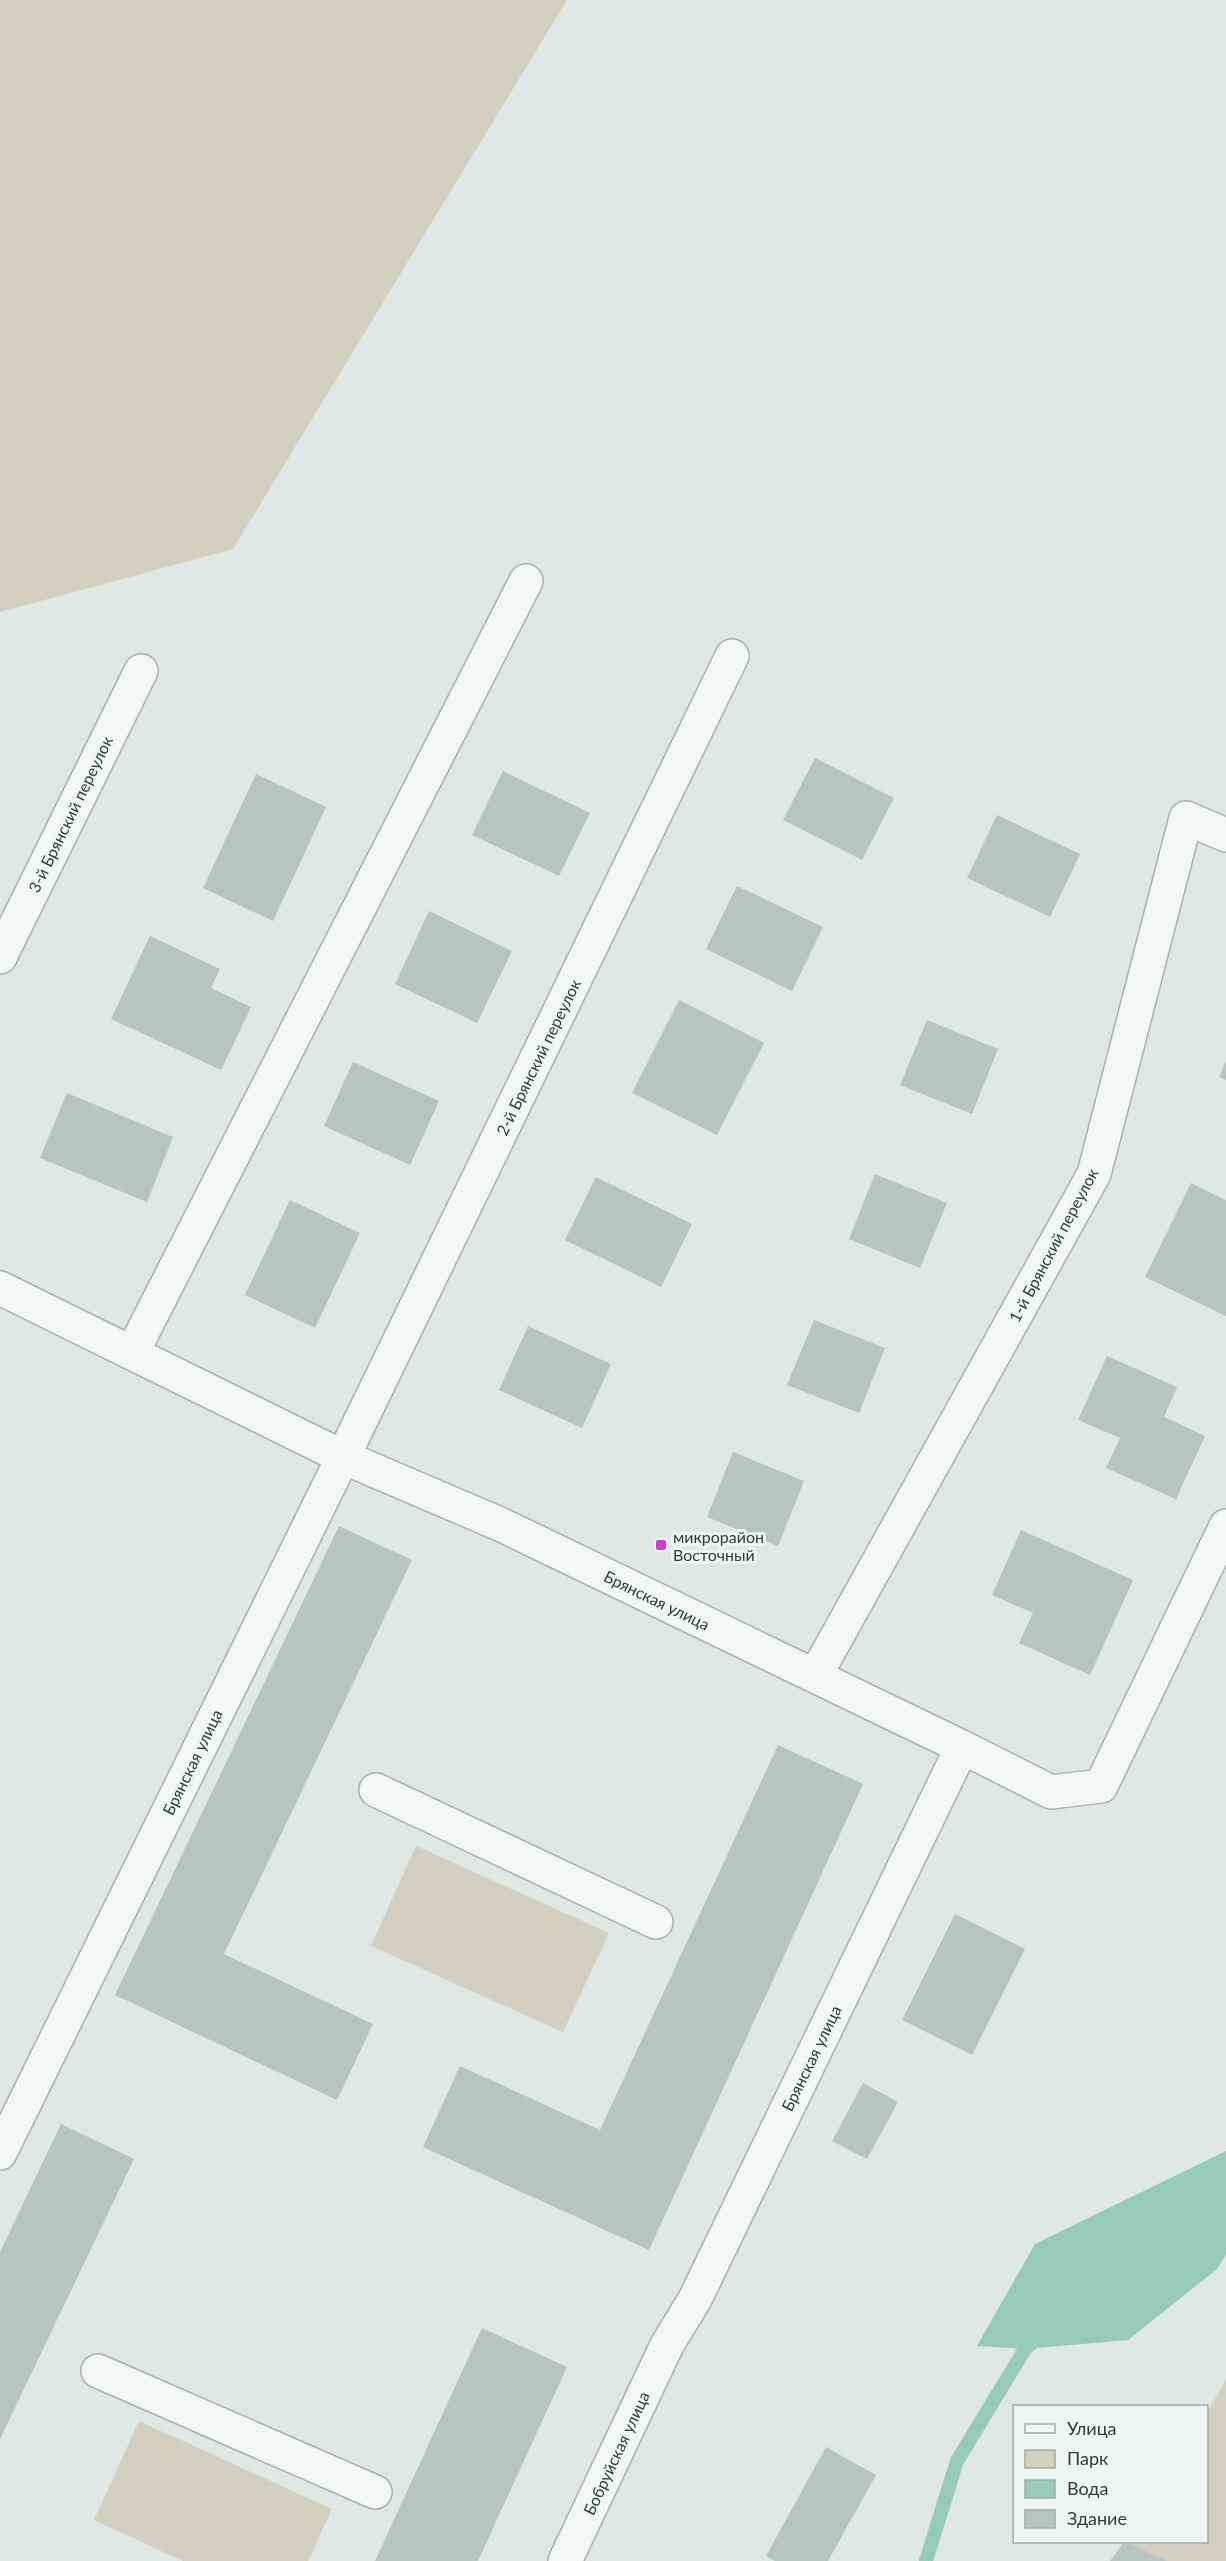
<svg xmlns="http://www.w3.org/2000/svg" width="1226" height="2561" font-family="Lato,sans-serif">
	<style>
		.green { fill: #d3d0bf }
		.water { fill: #97cab7 }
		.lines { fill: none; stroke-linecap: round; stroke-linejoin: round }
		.stream { stroke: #97cab7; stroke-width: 14 }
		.building { fill: #b5c5c1 }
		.minor-casing { stroke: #a3b2ae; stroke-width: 36 }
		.minor { stroke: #f1f7f5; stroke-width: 33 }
		.poi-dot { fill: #cd3dd4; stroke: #eef6f3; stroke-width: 2 }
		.labels { text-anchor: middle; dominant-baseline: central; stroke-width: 6; stroke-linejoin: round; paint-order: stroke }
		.street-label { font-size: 16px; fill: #274039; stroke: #eef6f3 }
		.poi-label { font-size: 16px; fill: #274039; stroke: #eef6f3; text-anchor: start }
	</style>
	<rect width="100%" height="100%" fill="#dee8e5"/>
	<path class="green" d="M0,0H567L233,549L0,612Z
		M416,1846L609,1933L563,2032L371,1946Z
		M1226,2380V2561H1120L1132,2542H1206L1207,2413Z
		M139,2421L332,2509L308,2561H183L94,2520Z"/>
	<path class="water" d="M1226,2151V2255L1217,2269L1128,2340L1025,2349L977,2346L1035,2244Z"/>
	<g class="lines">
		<path class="stream" d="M926,2561L957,2461L1025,2349L1038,2338"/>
	</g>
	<path class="building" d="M815,758L894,798L862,860L783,820Z
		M503,771L590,813L559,876L472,835Z
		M256,774L326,807L273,921L203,888Z
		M997,815L1080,854L1050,917L967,878Z
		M737,886L823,927L792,991L706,949Z
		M429,911L512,951L477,1023L395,984Z
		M150,936L220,969L211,988L251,1007L221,1070L111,1019Z
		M679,1000L764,1043L717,1135L632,1093Z
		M927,1020L998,1049L972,1114L900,1085Z
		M1226,1061V1080L1219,1077Z
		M353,1062L439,1101L410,1165L324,1126Z
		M67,1093L173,1137L147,1202L40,1158Z
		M875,1174L947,1203L920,1268L849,1239Z
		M596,1177L692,1224L661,1287L565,1240Z
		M1191,1183L1226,1200V1316L1145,1277Z
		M290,1200L360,1233L315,1328L245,1295Z
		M814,1320L885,1348L859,1413L787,1385Z
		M528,1326L611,1364L582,1428L499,1390Z
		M1107,1356L1177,1387L1164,1417L1205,1436L1176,1499L1106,1468L1120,1438L1078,1420Z
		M733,1452L804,1481L778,1546L707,1517Z
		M339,1526L412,1560L224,1954L373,2024L337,2100L115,1995Z
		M1021,1530L1133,1580L1090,1675L1019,1643L1033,1613L992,1595Z
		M778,1745L863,1784L649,2250L423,2147L460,2066L600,2130Z
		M955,1914L1025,1949L972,2055L902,2020Z
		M863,2083L898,2102L867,2159L832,2141Z
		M61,2124L134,2159L0,2439V2252Z
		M482,2328L567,2367L478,2561H375Z
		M826,2447L876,2475L828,2561H775L766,2556Z
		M1124,2542H1126L1167,2561H1110Z"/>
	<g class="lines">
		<g class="minor-casing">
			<path id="minor" d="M0,957L141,671
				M0,1288L343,1457L502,1525L962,1747L695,2299L667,2345L565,2561
				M132,1353L526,581
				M815,1676L1094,1174L1186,818L1226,835
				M962,1747L1051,1792L1101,1786L1226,1526
				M376,1790L656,1922
				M0,2153L343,1457L732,656
				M98,2371L375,2492"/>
		</g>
		<use href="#minor" class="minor"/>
	</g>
	<rect class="poi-dot" x="655" y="1539" width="12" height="12" rx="3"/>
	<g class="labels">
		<g class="street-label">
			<text transform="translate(70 814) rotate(-64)">3-й Брянский переулок</text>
			<text transform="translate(538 1057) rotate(-64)">2-й Брянский переулок</text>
			<text transform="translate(1053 1245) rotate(-62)">1-й Брянский переулок</text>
			<text transform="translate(657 1600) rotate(26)">Брянская улица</text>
			<text transform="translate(192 1762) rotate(-64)">Брянская улица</text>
			<text transform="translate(811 2058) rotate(-64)">Брянская улица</text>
			<text transform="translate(616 2453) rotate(-65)">Бобруйская улица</text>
		</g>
		<g class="poi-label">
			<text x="673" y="1536">микрорайон<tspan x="673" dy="18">Восточный</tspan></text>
		</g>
	</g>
	<rect x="1013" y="2405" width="195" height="138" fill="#eef6f3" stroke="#9eada9" stroke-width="1.5"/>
	<rect x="1025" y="2424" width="30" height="9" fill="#f1f7f5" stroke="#9eada9" stroke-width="1.5"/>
	<text x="1067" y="2435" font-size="18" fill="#274039">Улица</text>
	<rect x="1025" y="2450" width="30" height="18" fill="#d3d0bf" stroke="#9eada9" stroke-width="1.5"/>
	<text x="1067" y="2465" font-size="18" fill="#274039">Парк</text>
	<rect x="1025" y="2480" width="30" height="18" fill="#97cab7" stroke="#9eada9" stroke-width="1.5"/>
	<text x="1067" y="2495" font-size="18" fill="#274039">Вода</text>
	<rect x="1025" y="2510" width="30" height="18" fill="#b5c5c1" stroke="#9eada9" stroke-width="1.5"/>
	<text x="1067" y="2525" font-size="18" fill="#274039">Здание</text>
</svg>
